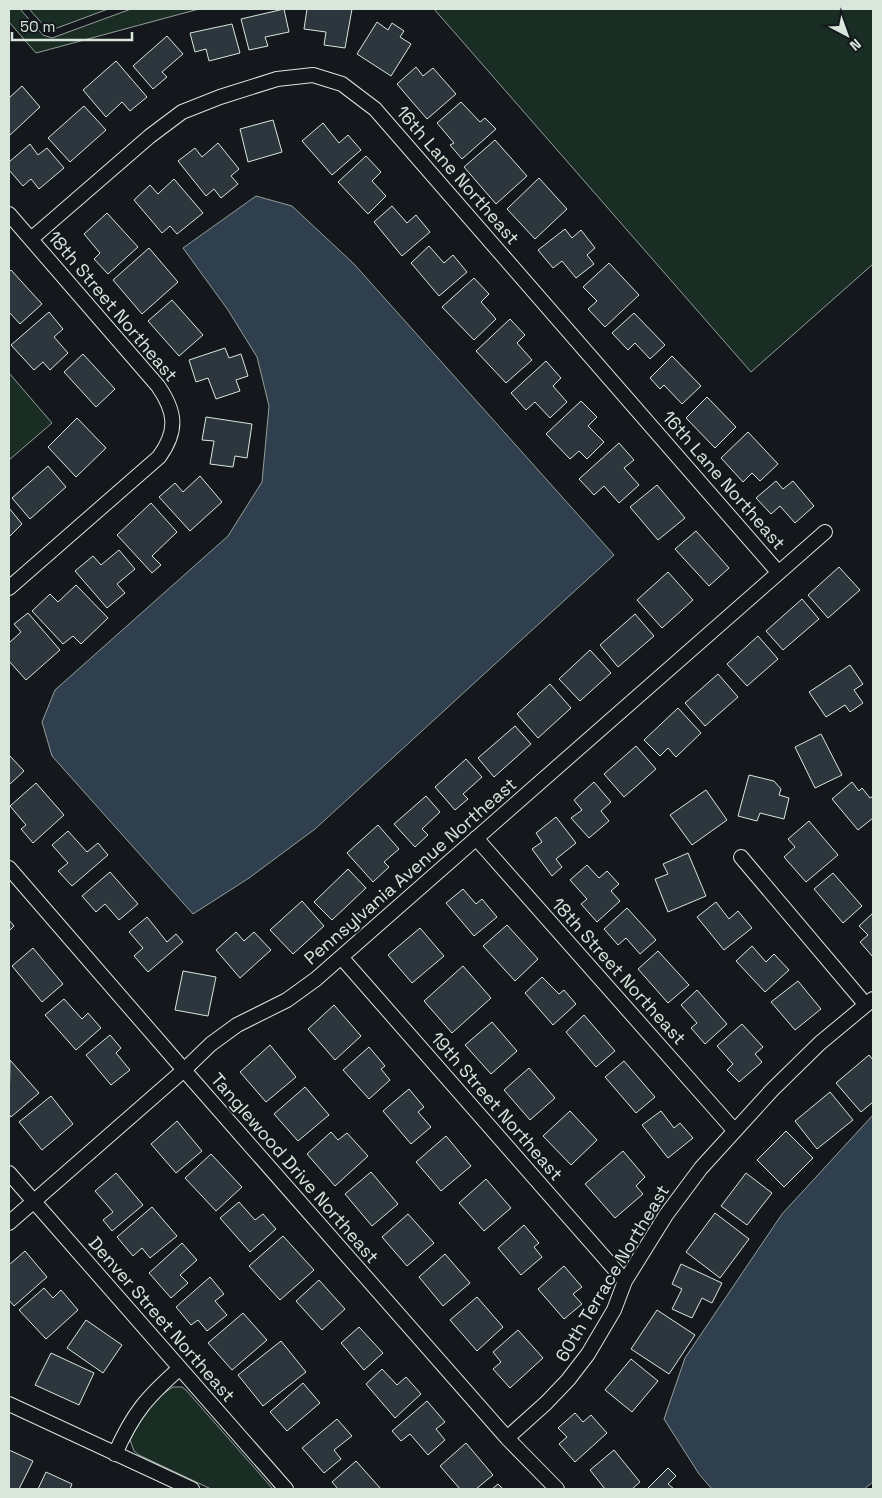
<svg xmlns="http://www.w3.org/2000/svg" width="882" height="1498" font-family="'Space Grotesk',sans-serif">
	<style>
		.green { fill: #1a2d24; stroke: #939e99 }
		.water { fill: #2f3f4d; stroke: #939e99 }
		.building { fill: #2c363c; stroke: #d8e6dc }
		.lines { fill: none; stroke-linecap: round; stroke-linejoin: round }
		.street-casing { stroke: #d8e6dc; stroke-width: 16 }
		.street { stroke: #14181c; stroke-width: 14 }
		.labels { text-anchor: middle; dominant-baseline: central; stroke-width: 4; stroke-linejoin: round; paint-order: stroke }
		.street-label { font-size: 18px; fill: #d8e6dc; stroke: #14181c }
	</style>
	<rect width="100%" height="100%" fill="#14181c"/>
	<path class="green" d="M9,9H20L43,35L52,38L131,9H199L36,53L9,22Z
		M29,9H108L49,31Z
		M434,9H873V264L751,372Z
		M9,373L52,423L9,460Z
		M173,1387H182L186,1390L273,1489H211L139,1455L134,1451L130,1440C140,1420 154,1398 173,1387Z"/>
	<path class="water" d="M256,196L292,206L354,264L614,555L315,829L249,878L193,914L52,756L42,722L55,690L228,536L262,482L269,406L257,357L228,310L183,248Z
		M873,1115V1482L864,1489H712L699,1474L664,1419L685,1358L782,1214Z"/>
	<path class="building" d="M284,9L289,32L265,37L268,46L249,50L241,19Z
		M307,9H352L345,48L324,45L326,32L304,29Z
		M377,22L388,30L392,23L404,31L400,37L411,44L391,76L357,54Z
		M232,24L240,53L209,61L206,49L195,52L190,33Z
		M167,36L183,54L162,72L167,77L153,89L133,66Z
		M116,61L147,97L130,111L122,102L106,117L83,90Z
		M416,67L423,76L433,68L456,94L427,119L397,84Z
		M22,86L40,107L9,136V98Z
		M461,102L480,122L485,118L496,129L462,159L450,145L454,143L437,123Z
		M84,106L106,130L70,162L48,138Z
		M273,120L282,152L248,162L240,129Z
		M323,123L339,143L348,135L361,150L332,175L302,141Z
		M495,140L527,176L496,204L464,167Z
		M218,143L239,169L231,176L238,184L221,198L214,189L206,196L178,161L195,148L202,157Z
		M30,144L38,155L47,148L64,168L39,189L31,179L23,186L9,170V162Z
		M366,156L381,172L372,181L386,196L368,214L338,182Z
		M539,178L567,209L535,239L507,209Z
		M174,179L203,213L177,234L170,226L162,233L134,200L150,185L158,194Z
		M392,206L407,223L416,215L430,232L402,256L374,222Z
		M107,213L138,247L108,274L94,259L100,253L84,234Z
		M565,229L572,238L581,230L595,248L587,255L594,264L576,278L562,261L553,268L538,250Z
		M429,246L444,263L453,255L467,272L439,296L411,263Z
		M149,248L178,282L142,314L113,280Z
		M609,263L639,295L605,327L588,309L597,301L583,287Z
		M11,270L42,304L20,324L9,312V272Z
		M474,278L489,294L481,302L496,319L474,340L442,307Z
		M172,300L203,335L179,356L148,321Z
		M49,312L63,329L54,337L68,353L50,370L43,362L34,370L11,345Z
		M634,313L665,345L650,359L635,343L628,350L612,333Z
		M510,319L525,335L517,343L532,360L506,383L476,351Z
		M225,348L229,358L241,354L248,376L236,380L240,391L216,399L208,378L196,382L189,360Z
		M83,354L115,389L96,407L64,372Z
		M672,356L701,386L682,404L664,385L660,389L650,378Z
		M546,361L561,378L553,386L567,402L550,418L535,402L526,410L511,393Z
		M707,397L736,427L715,448L686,418Z
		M581,401L597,417L588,426L604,442L587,459L579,451L570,459L546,434Z
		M206,417L252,424L247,458L235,456L233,467L210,464L214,441L202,440Z
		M77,418L106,448L76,477L48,447Z
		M748,432L778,464L760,481L752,473L743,482L721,458Z
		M619,443L634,460L624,468L639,485L619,503L604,486L594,495L579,479Z
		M48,466L66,487L30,519L12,498Z
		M200,476L222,502L190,531L159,497L175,483L183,492Z
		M776,481L783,489L793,481L814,506L795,523L780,506L771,514L756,498Z
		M657,485L685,518L658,540L630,507Z
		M151,503L177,532L152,556L161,565L152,573L117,535Z
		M9,508L22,524L9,537Z
		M696,531L729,568L709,586L675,549Z
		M119,550L135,569L117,584L125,593L107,608L75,571L93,556L101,565Z
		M839,567L860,590L828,618L808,595Z
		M668,572L693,600L662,628L637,600Z
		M76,585L108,618L81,644L73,636L63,644L32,611L50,594L58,602Z
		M802,599L819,619L783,650L766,631Z
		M28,613L60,650L26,680L9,661V643L21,632L14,624Z
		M635,614L654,636L618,667L600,645Z
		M758,636L778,659L747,686L727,664Z
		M590,650L611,673L580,701L559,679Z
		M850,665L863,684L854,690L863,703L850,712L845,705L826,717L809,692Z
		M718,674L738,697L705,726L685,703Z
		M550,684L571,708L538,738L517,714Z
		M678,708L701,733L676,757L668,748L660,756L644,740Z
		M515,726L531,744L494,777L478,758Z
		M821,734L842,775L815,788L795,747Z
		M636,746L656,769L624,797L604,774Z
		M9,755L24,771L9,785Z
		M466,759L482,777L463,794L468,799L455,810L435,787Z
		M749,775L774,781L781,789L779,795L789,798L784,819L760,813L757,821L738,816Z
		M594,782L611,802L601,811L609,821L589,838L571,818L582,810L574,800Z
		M852,782L859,791L862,788L870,798L873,796V818L858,830L832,799Z
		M36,783L64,815L33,843L21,829L26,825L10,806Z
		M706,790L727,820L692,845L670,815Z
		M426,796L440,812L422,829L428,835L415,847L394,824Z
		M556,817L576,843L556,859L562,867L552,876L532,849L542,842L536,833Z
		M809,821L838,855L806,882L784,857L795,847L788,839Z
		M378,825L399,849L384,862L389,867L373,882L347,853Z
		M68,831L87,852L98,843L108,855L72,886L58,871L68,863L52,845Z
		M688,853L706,896L668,912L655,879L668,874L663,864Z
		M587,865L599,878L607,871L619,884L611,891L620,901L597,922L581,904L587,899L570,880Z
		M348,869L366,888L332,920L314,902Z
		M110,872L138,904L119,920L105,904L96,912L82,896Z
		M833,873L862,906L843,923L814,889Z
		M463,889L476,904L482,899L497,917L474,936L446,903Z
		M302,901L324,926L293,954L270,930Z
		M716,902L729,919L738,911L752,928L724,950L697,917Z
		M627,908L656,940L640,954L626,938L618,945L604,929Z
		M873,913V957L860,942L868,935L859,926Z
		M147,917L167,942L176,934L183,942L148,972L134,956L143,948L129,932Z
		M9,920L14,926L9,931Z
		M507,925L538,959L515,981L483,946Z
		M420,928L444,956L412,983L388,955Z
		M236,932L244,941L254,932L271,950L240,978L216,950Z
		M752,946L766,962L774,954L789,970L765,992L736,961Z
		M33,948L63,984L42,1002L12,966Z
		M658,951L689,985L668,1003L638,969Z
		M463,966L491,998L452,1033L424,1001Z
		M183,971L216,977L208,1016L175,1010Z
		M542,977L559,994L564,990L576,1004L553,1025L525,993Z
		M798,981L821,1009L795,1030L771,1002Z
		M697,990L727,1024L705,1044L691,1028L697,1023L681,1005Z
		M64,999L82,1019L88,1013L101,1028L76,1050L45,1015Z
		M334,1005L361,1036L335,1060L308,1029Z
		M584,1015L615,1051L596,1067L566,1032Z
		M492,1022L517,1051L491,1074L465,1045Z
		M742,1024L763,1047L755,1054L762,1062L739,1082L727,1070L733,1064L717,1046Z
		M110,1035L121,1048L116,1053L130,1070L111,1085L86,1055Z
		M270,1045L296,1077L266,1102L240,1072Z
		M369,1047L385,1066L381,1069L390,1080L369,1099L343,1070Z
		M869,1055L873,1060V1102L861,1112L836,1083Z
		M10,1060L39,1093L11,1117L9,1114Z
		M624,1061L655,1097L636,1113L605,1077Z
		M529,1068L555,1098L530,1120L504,1090Z
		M305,1087L329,1115L298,1141L274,1114Z
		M409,1089L424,1107L418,1112L431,1127L411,1144L383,1111Z
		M830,1092L853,1120L817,1149L795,1121Z
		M51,1096L73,1124L42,1150L19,1122Z
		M570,1111L597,1140L571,1165L543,1136Z
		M661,1111L674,1128L680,1123L693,1138L668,1158L642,1125Z
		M177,1121L202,1151L176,1173L151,1144Z
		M786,1131L813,1158L784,1187L757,1160Z
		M331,1132L338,1140L347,1133L368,1156L335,1186L307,1154Z
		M446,1136L471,1166L441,1191L416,1162Z
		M623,1151L645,1177L636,1186L643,1194L615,1218L585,1184Z
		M211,1154L242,1187L216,1211L185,1178Z
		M371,1172L398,1204L372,1226L345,1194Z
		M116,1173L143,1205L112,1231L103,1220L113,1212L95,1191Z
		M746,1173L772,1193L747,1225L721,1206Z
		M486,1179L511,1208L484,1231L459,1203Z
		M239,1202L255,1220L263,1214L276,1229L250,1252L220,1218Z
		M152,1207L177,1236L150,1258L142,1248L133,1256L117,1237Z
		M715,1213L749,1239L720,1278L686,1252Z
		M408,1214L434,1243L407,1266L382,1237Z
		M524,1225L539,1243L534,1247L542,1257L521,1275L498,1248Z
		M283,1236L314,1270L280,1300L249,1266Z
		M182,1243L197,1260L180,1275L188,1283L171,1298L149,1273Z
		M25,1251L47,1277L14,1306L9,1300V1265Z
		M445,1254L470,1283L443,1306L419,1277Z
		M681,1264L722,1283L712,1303L702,1298L692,1318L672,1309L682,1289L672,1284Z
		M564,1266L582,1287L573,1294L582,1304L564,1319L538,1289Z
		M210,1277L224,1294L215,1301L227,1315L207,1331L198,1320L191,1325L176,1307Z
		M319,1280L345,1309L322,1330L296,1301Z
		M44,1288L53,1298L61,1290L78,1310L46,1339L19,1310Z
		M477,1297L503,1327L477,1351L450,1320Z
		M657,1310L695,1335L669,1374L631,1349Z
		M243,1313L267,1340L232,1370L208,1343Z
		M86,1320L122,1345L103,1373L67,1348Z
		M359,1327L383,1353L364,1370L341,1343Z
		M518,1330L543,1358L510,1388L493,1369L501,1362L493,1352Z
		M281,1341L306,1372L263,1406L238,1375Z
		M51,1353L94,1373L79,1405L35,1385Z
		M631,1359L658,1381L632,1412L605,1390Z
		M382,1369L397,1385L406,1377L421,1394L395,1418L366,1384Z
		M303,1383L320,1403L287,1431L270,1412Z
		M427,1401L445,1422L436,1429L445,1440L428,1455L410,1434L401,1441L392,1431Z
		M575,1413L583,1422L591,1415L607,1433L575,1462L559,1444L567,1437L558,1428Z
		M337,1419L352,1436L334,1450L341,1459L324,1473L302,1448Z
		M466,1443L493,1475L476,1489H460L440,1466Z
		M9,1450L33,1461L19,1489H9Z
		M614,1450L640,1482L632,1489H605L590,1470Z
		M356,1461L381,1489H338L332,1482Z
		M668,1468L676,1476L668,1484L674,1489H647Z
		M46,1472L72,1484L70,1489H38Z
		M498,1484L503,1489H492Z"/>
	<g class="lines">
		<g class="street-casing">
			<path id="street" d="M9,214L158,386C176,412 178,431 159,457L9,588
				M31,239L150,136L182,112L220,97L277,79L313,75L342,84L375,109L778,572
				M476,838L734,1130
				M741,857L866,1005
				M9,868L184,1070L507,1438L557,1489
				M341,957L625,1281
				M9,1173L286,1489
				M9,1223L184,1070L211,1044L237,1025L287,1000L316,979L825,532
				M9,1404L192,1489
				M507,1438L546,1403L568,1380L588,1354L614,1310L625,1281L666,1215L701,1168L772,1090L820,1043L873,999
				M115,1454C133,1413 147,1397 180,1368"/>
		</g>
		<use href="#street" class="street"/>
	</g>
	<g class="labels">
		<g class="street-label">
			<text transform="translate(458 175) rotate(49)">16th Lane Northeast</text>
			<text transform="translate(113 306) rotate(50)">18th Street Northeast</text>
			<text transform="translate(724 480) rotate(49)">16th Lane Northeast</text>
			<text transform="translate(410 871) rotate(-41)">Pennsylvania Avenue Northeast</text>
			<text transform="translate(619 971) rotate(48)">18th Street Northeast</text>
			<text transform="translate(497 1106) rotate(49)">19th Street Northeast</text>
			<text transform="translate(295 1168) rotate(49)">Tanglewood Drive Northeast</text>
			<text transform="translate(612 1273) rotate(-59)">60th Terrace Northeast</text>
			<text transform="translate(162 1319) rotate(49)">Denver Street Northeast</text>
		</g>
	</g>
	<rect width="882" height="1498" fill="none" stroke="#d8e6dc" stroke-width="20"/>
	<g transform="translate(847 35) rotate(139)" stroke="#14181c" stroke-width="4" paint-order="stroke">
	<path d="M0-4L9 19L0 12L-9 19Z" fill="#d8e6dc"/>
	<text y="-8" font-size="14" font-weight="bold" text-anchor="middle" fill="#d8e6dc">N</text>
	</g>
	<path d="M12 32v8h120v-8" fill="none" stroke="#d8e6dc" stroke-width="2.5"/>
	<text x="20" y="32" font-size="15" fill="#d8e6dc" stroke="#14181c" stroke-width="4" paint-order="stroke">50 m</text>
</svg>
